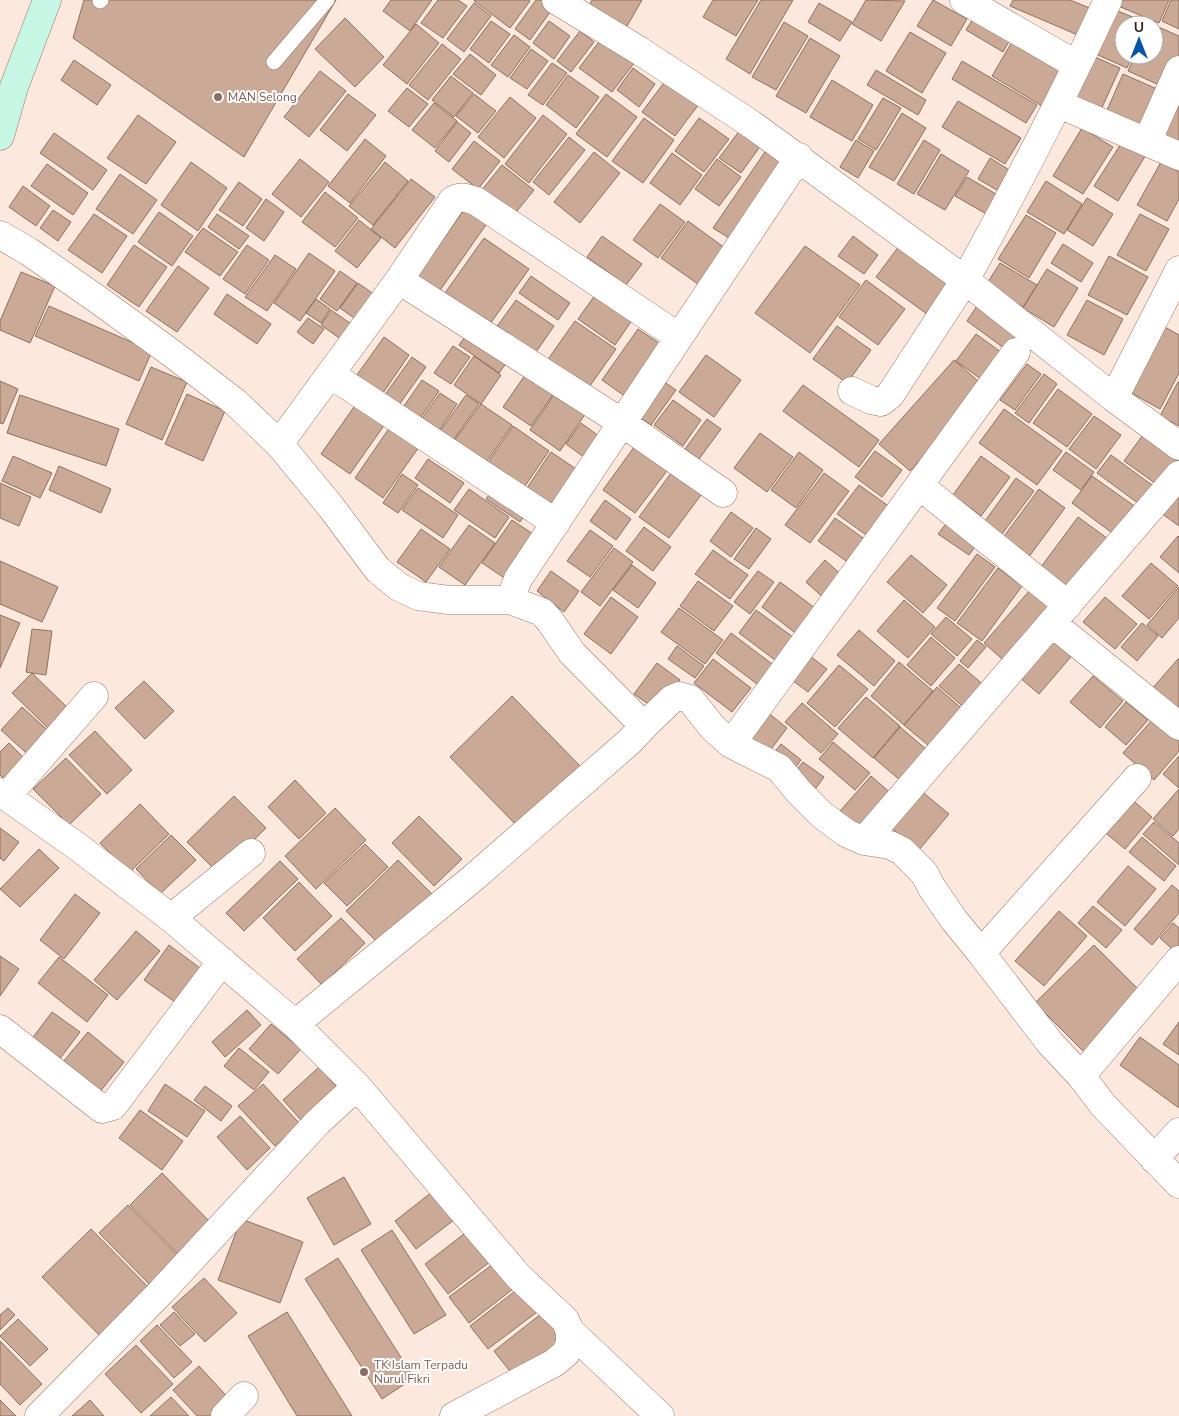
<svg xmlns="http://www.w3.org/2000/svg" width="1179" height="1416" font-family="'Nunito Sans',sans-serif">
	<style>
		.building { fill: #caa997; stroke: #8e705f }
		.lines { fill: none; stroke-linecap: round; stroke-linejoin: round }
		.lane-casing { stroke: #987a69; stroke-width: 16 }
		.street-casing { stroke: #987a69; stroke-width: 29 }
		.secondary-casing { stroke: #987a69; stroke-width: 29 }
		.lane { stroke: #fff; stroke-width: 15 }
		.street { stroke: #fff; stroke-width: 28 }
		.secondary { stroke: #c5f7e4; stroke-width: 28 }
		.education-dot { fill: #8d6e63; stroke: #fff; stroke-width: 2 }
		.labels { text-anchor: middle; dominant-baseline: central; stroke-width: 4; stroke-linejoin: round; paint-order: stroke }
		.education-label { font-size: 12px; fill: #785e54; stroke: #fff; text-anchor: start }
	</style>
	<rect width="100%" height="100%" fill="#fde8dd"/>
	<path class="building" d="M84,0H336L244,157L73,38Z
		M391,0H432L410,31L383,11Z
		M438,0H458L467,6L443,38L421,23Z
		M475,0H529L530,1L510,28L474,1Z
		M536,0H541L553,8L530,40L515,29Z
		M592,0H642L623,33L586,11Z
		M713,0H758L736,36L703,17Z
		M761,0H793L750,74L726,59Z
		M866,0L905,1L881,41L852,24Z
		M933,0L967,19L951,46L917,26Z
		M1013,0H1070L1092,9L1080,36L1010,6Z
		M1112,0H1169L1159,23L1111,3Z
		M1171,0H1179V29L1162,21Z
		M474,3L491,16L464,52L447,39Z
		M819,3L852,22L840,41L808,22Z
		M1108,7L1147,23L1146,25H1124V55H1133L1127,68L1089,51Z
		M976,14L1012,36L1003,52L966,30Z
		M345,18L384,57L355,87L315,49Z
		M491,21L510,34L489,63L470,49Z
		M549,21L570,36L554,59L533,43Z
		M784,22L808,36L776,90L752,77Z
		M416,24L439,43L407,84L383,65Z
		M1154,25L1179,36V63L1168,89L1128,71L1135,55H1154Z
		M580,31L594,42L571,72L557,61Z
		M910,32L946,53L922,93L886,71Z
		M514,35L530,47L508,77L491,65Z
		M1016,35L1067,65L1042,106L992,76Z
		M602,38L635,62L612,92L579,68Z
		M810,38L840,56L806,113L776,96Z
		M442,44L461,59L428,100L409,85Z
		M531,49L548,61L527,89L510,78Z
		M470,54L496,75L481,95L453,74Z
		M1088,54L1120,68L1099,114L1068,100Z
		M74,60L111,85L97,105L61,80Z
		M962,61L1037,105L1026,123L952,79Z
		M552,63L567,73L543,105L528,95Z
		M633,68L655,84L639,107L617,90Z
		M876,70L926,100L918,115L867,85Z
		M320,71L346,91L309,137L284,117Z
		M1123,74L1164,92L1146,134L1104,117Z
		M568,75L599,97L576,128L546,105Z
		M451,76L473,93L454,117L432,100Z
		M669,76L702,100L675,136L642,112Z
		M832,80L873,105L852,141L810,117Z
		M407,88L428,104L409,127L388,111Z
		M1179,92V148L1153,137Z
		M348,94L376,115L347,151L320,130Z
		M474,94L496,111L478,133L456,116Z
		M606,94L637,117L607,157L576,134Z
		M510,97L536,118L504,158L478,137Z
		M883,98L901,108L876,150L858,139Z
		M958,101L1021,138L1005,164L942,127Z
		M434,103L457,121L435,148L412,130Z
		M902,113L926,128L894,181L869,167Z
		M138,115L176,142L146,184L107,158Z
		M543,115L567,134L529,183L505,164Z
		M644,118L674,140L643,183L612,161Z
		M699,118L729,139L704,172L675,151Z
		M457,122L471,133L449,162L435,151Z
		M743,126L764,141L741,173L719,158Z
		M1082,128L1113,147L1083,194L1053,176Z
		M54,133L107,170L93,190L40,153Z
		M569,137L585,150L549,195L533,182Z
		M365,139L386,156L350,203L328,186Z
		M1124,139L1147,153L1118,201L1094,186Z
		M856,140L874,151L858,178L840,167Z
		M924,140L940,150L914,194L897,184Z
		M474,141L500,161L478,189L452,169Z
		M767,149L783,160L729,238L713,228Z
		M594,152L620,173L580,223L554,202Z
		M672,153L702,175L680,205L650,183Z
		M941,154L969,171L945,210L917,194Z
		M990,158L1019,176L1007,196L978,179Z
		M300,159L329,182L301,217L272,194Z
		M717,159L741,177L719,206L695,189Z
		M191,162L227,188L198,231L161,205Z
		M385,162L408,181L373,225L349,206Z
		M1161,162L1179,172V199L1167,221L1137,205Z
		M47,164L88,193L73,215L31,186Z
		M502,165L534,190L513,216L481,191Z
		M120,174L157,200L133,234L96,209Z
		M967,177L1008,201L997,220L955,196Z
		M411,179L435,197L395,248L371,229Z
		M1046,181L1082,204L1064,234L1027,212Z
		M239,182L262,199L243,226L219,210Z
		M23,186L50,206L36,226L9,207Z
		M325,192L358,218L335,247L302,222Z
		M1087,198L1113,214L1093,246L1067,230Z
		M266,199L284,212L264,241L246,228Z
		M468,204L490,219L434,299L412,284Z
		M660,204L685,222L658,258L633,240Z
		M53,210L71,222L58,241L40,228Z
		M159,212L193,236L172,266L138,242Z
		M94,214L127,236L102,273L68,250Z
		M217,214L249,236L239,249L208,227Z
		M1140,214L1169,229L1146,271L1117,255Z
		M1026,215L1056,233L1029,278L998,259Z
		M359,220L381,238L357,268L335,251Z
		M688,221L725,248L698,284L661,258Z
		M203,228L238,252L220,276L185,252Z
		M602,236L642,264L626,285L587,257Z
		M853,236L878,255L864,274L838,256Z
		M484,238L529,269L490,324L445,293Z
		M902,242L957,282L931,317L876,277Z
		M1063,244L1093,263L1081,282L1051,263Z
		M134,245L167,267L139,307L107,285Z
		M247,245L269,260L245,294L223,279Z
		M805,246L860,285L810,353L755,313Z
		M309,253L335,271L300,321L274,303Z
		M275,255L296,269L267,311L245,297Z
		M1109,256L1148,277L1127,315L1088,295Z
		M1000,263L1037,285L1023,307L986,285Z
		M178,266L209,288L177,332L146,311Z
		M1047,269L1078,288L1054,327L1023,308Z
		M340,271L357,283L337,311L320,299Z
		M21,272L55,286L30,343L0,330V321Z
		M531,276L570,303L558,320L519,293Z
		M866,280L905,309L878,345L839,317Z
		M358,283L382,300L364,325L340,308Z
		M598,291L635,316L615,345L578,319Z
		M227,294L271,324L257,344L214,314Z
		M316,299L330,309L321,323L306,313Z
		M516,300L554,326L534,355L496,328Z
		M981,300L1023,330L1008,351L967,321Z
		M1087,300L1123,319L1104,355L1067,335Z
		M49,306L152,351L139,381L35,336Z
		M331,310L360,330L349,345L321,325Z
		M308,318L324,329L313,344L297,332Z
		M575,321L616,349L587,390L546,362Z
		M837,326L871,350L847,383L813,359Z
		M1163,326L1179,335V373L1160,409L1128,391Z
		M472,327L512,355L499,373L459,345Z
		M638,329L662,345L626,397L602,380Z
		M976,334L1005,355L985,382L956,361Z
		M384,337L409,355L383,393L357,375Z
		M453,346L470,357L451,384L434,373Z
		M706,355L741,380L714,417L679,392Z
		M474,356L501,375L481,404L454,385Z
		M412,357L426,367L396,409L382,399Z
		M954,360L985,387L910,471L879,444Z
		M1027,364L1041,374L1015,410L1000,400Z
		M151,367L187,382L162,440L126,424Z
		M530,368L558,387L531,426L503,407Z
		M1044,374L1057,384L1029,423L1015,413Z
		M657,377L676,390L651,425L632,412Z
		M422,380L439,391L419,420L402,409Z
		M0,381L18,389L3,424L0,423Z
		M1178,382H1179V426L1160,416Z
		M803,385L879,440L859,467L783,411Z
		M560,386L590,407L560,451L530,430Z
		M1058,389L1092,414L1067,447L1033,423Z
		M440,393L457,404L438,432L421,420Z
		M187,394L225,411L203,461L165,444Z
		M20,395L119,429L106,466L7,433Z
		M466,395L479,404L451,443L438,434Z
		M673,400L701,420L683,446L654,425Z
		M356,404L385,424L350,474L321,454Z
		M481,404L512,425L485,464L453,442Z
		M1004,409L1062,451L1037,485L979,443Z
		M1094,416L1121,435L1096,469L1069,449Z
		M707,419L721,429L699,459L685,449Z
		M581,423L607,442L592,463L566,444Z
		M513,426L549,451L523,489L487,464Z
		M390,427L419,447L383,498L355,478Z
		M1145,432L1179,458L1159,486L1124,461Z
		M760,433L793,457L767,492L734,468Z
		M637,443L670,467L635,513L603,490Z
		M875,451L902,470L882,497L855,477Z
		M551,452L585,475L558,514L525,491Z
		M799,452L823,470L796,508L771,490Z
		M1066,452L1094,472L1081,490L1053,470Z
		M1111,455L1160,491L1146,509L1097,473Z
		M13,456L52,473L40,498L2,481Z
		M981,456L1010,477L981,516L953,495Z
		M428,459L464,483L450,503L415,478Z
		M59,466L111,489L101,513L49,490Z
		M674,469L704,491L669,538L639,517Z
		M824,473L849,491L810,543L785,525Z
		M402,474L418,485L398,513L383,503Z
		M1092,476L1140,510L1119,538L1072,503Z
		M1016,478L1034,491L1002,534L985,521Z
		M1179,479V526L1157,510Z
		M0,483L31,497L19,526L0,518Z
		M496,485L530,508L520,522L486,499Z
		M859,485L897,512L876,542L837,514Z
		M418,488L458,515L443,538L402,510Z
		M469,489L509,517L495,538L454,510Z
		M1039,489L1065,508L1028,558L1002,539Z
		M605,500L631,519L616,540L590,521Z
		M731,512L753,528L731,557L710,541Z
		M952,516L981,538L969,555L938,534Z
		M1078,517L1111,541L1075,592L1041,567Z
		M835,518L873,545L856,568L818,541Z
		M512,520L542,540L512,583L482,563Z
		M469,525L495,543L465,585L439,567Z
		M644,527L671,547L653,571L626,551Z
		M756,528L771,539L749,569L734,559Z
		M421,529L450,549L426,582L397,562Z
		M590,530L613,546L590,577L567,561Z
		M1178,536L1179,537V573L1160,557Z
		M614,548L633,562L600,606L581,592Z
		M713,550L748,575L730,599L695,574Z
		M977,554L995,567L955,621L937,608Z
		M911,555L947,585L923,613L887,582Z
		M825,560L846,579L827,601L806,582Z
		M0,561L58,587L42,622L0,604Z
		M1151,563L1178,586L1149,619L1122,596Z
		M632,565L656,583L638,608L613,590Z
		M998,568L1022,586L982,641L957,623Z
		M551,571L579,591L564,612L537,591Z
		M758,571L774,582L750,614L734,602Z
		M698,581L733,606L714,631L680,606Z
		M780,582L823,614L803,639L762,607Z
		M1037,582L1063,604L1010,666L984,643Z
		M1179,587V618L1162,638L1147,625Z
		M611,597L638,617L611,654L584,634Z
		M1105,597L1137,624L1115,649L1083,622Z
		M904,600L935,627L908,658L877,631Z
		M679,608L723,640L705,664L661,632Z
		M756,610L793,637L775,660L739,633Z
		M0,615L20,623L0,668Z
		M946,617L972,639L957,656L931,634Z
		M1142,623L1158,636L1137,661L1121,647Z
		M32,629L52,631L46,675L26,672Z
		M859,630L895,661L874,686L837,655Z
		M731,633L780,670L765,690L716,653Z
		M1055,636L1075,652L1039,694L1019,677Z
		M931,637L955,658L931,686L907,665Z
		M977,640L986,647L968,668L960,661Z
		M677,646L704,666L695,678L668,659Z
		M810,656L827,669L808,692L792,680Z
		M713,659L751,688L732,712L694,683Z
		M1178,659H1179V716L1150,691Z
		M899,662L933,691L904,725L871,696Z
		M657,663L680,680L658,711L634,694Z
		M959,664L986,687L967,710L939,686Z
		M839,665L868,689L835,727L807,703Z
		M32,673L74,714L54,734L12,693Z
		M1093,676L1123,701L1100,728L1070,702Z
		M144,681L174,711L145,739L115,708Z
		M937,687L967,713L935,751L904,725Z
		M512,696L581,767L518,827L450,757Z
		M866,697L900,726L873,758L838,728Z
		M1126,702L1148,720L1126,745L1105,727Z
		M802,703L838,734L821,753L785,722Z
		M22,707L54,736L33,759L1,730Z
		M766,711L787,728L766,756L745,740Z
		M1159,712L1179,730V751L1154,780L1123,753Z
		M900,727L933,755L907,786L874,758Z
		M95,731L132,770L107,794L69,755Z
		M833,742L870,773L855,790L819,759Z
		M9,743L31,765L10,785L0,775V752Z
		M781,744L801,760L791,774L770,758Z
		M1179,756V788L1163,774Z
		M66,758L101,794L69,825L33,789Z
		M803,762L824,777L816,788L795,772Z
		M871,776L894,796L863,831L840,811Z
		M295,780L326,813L299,839L268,807Z
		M1179,789V829L1173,836L1153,819Z
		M920,790L949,814L918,851L889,826Z
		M234,796L266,828L219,874L187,842Z
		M1129,797L1152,817L1125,849L1101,829Z
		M140,804L169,834L129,873L100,843Z
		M335,808L366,840L316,889L285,856Z
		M419,816L462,859L434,886L392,843Z
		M1154,822L1179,843V865L1143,834Z
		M0,828L19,842L4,861L0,858Z
		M171,835L196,860L160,894L136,869Z
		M1142,837L1176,866L1164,881L1129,852Z
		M365,844L388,867L347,906L324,883Z
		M39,849L59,868L20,907L0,889Z
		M398,860L434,896L382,947L346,911Z
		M280,861L298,879L244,931L226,913Z
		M1128,866L1156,889L1125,926L1097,902Z
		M299,882L332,916L295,951L263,918Z
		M1172,885L1179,891V913L1152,945L1134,929Z
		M75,894L100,913L64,959L40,940Z
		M1093,906L1122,930L1106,948L1078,923Z
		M1059,911L1087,936L1044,986L1015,961Z
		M341,918L365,943L322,985L297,959Z
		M1173,923L1179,928V955L1160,938Z
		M136,931L160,951L117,1000L94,980Z
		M169,945L200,968L175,1002L144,980Z
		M1094,945L1143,994L1084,1052L1035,1003Z
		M0,956L19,969L0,996Z
		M59,957L108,995L87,1022L38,983Z
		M247,1010L261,1025L225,1057L212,1042Z
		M52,1012L80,1032L59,1060L31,1040Z
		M1179,1022V1055L1163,1044Z
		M271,1024L301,1049L278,1074L249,1049Z
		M88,1032L124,1062L99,1093L62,1063Z
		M1140,1037L1179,1065V1108L1120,1065Z
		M239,1048L269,1072L254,1090L224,1066Z
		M319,1067L337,1087L301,1120L283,1100Z
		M165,1084L205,1111L187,1137L148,1111Z
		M263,1084L300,1124L275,1146L238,1106Z
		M205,1086L232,1106L221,1121L194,1100Z
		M140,1110L183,1141L162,1170L119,1138Z
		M240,1116L270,1148L247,1170L217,1137Z
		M162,1173L215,1227L183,1259L130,1205Z
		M344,1177L371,1224L334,1245L307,1198Z
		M432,1192L454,1220L416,1249L395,1221Z
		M128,1205L184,1262L155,1290L99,1233Z
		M241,1219L303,1242L280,1303L218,1280Z
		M91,1229L155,1294L106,1342L42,1277Z
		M392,1230L446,1315L414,1334L361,1250Z
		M468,1231L491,1261L448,1294L425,1264Z
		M338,1258L414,1378L382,1399L305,1279Z
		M493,1264L513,1289L469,1323L449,1297Z
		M204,1278L237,1313L205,1342L172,1307Z
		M519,1288L537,1312L488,1349L470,1326Z
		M8,1308L15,1315L0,1330V1315Z
		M546,1310L568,1339L516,1379L494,1351Z
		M174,1312L195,1334L180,1346L160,1325Z
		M287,1312L352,1416H297L248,1336Z
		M18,1319L48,1349L30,1366L0,1336Z
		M157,1325L192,1362L174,1378L140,1341Z
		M0,1341L42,1384L20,1405L0,1384Z
		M136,1345L173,1384L141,1413L105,1374Z
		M199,1366L234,1404L222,1416H197L173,1390Z
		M171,1397L189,1416H150Z
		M0,1400L16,1416H0Z
		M90,1400L104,1416H72Z"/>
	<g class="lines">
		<g class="lane-casing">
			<path id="lane" d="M100,1L101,0
				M274,62L327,0"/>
		</g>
		<g class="street-casing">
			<path id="street" d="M556,0L640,51L751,124L965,280C1016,188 1064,95 1108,0
				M964,0L1077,65
				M1059,104L1179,156
				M1147,142L1179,70
				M0,235L28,251L97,299L174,355L235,402L279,444L331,507L378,570L399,587L418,596L449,600H510L542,612L550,621L572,653L644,726L672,699L679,696L690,699L713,728L731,744L779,768L799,792L822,815L846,833L864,841L890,845L902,851L924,873L932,888L954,920L981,953L1050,1043L1081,1076L1103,1105L1179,1184
				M399,280L621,422L723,493
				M330,374L556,523
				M852,391L871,400L881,402L890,395L965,280L1114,398L1179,446
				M1114,398L1179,270
				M279,444L399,280L452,201C461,195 466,198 476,201L679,337
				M920,486L1068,605
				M510,600L518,579L799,157
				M1052,623L1179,726
				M731,744L1016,352
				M0,792L78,847L171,918L295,1024L357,1086L518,1276L565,1320L570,1331V1343L566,1353L554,1363L454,1416
				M7,796L94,696
				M864,841L1179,475
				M171,918L251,853
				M981,953L1137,778
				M295,1024L472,879L630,741L644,726
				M0,1029L102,1109L113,1106L222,961
				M1081,1076L1179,960
				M1154,1159L1179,1132
				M570,1331L660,1416
				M39,1416L161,1292L318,1122L357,1086
				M225,1416L244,1396"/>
		</g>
		<g class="secondary-casing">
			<path id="secondary" d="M0,136L14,87L47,0"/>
		</g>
		<use href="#lane" class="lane"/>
		<use href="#street" class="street"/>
		<use href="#secondary" class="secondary"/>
	</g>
	<g class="education-dot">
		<circle cx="218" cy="97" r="5"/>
		<circle cx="364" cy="1372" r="5"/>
	</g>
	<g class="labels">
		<g class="education-label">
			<text x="228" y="97">MAN Selong</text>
			<text x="374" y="1365">TK Islam Terpadu<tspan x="374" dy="14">Nurul Fikri</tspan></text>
		</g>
	</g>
	<g transform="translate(1139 40)"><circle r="24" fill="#ffffff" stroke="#aca7a5"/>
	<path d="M0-4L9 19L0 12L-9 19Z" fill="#0556a5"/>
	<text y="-8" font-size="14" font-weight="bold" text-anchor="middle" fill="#30231d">U</text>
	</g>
</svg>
